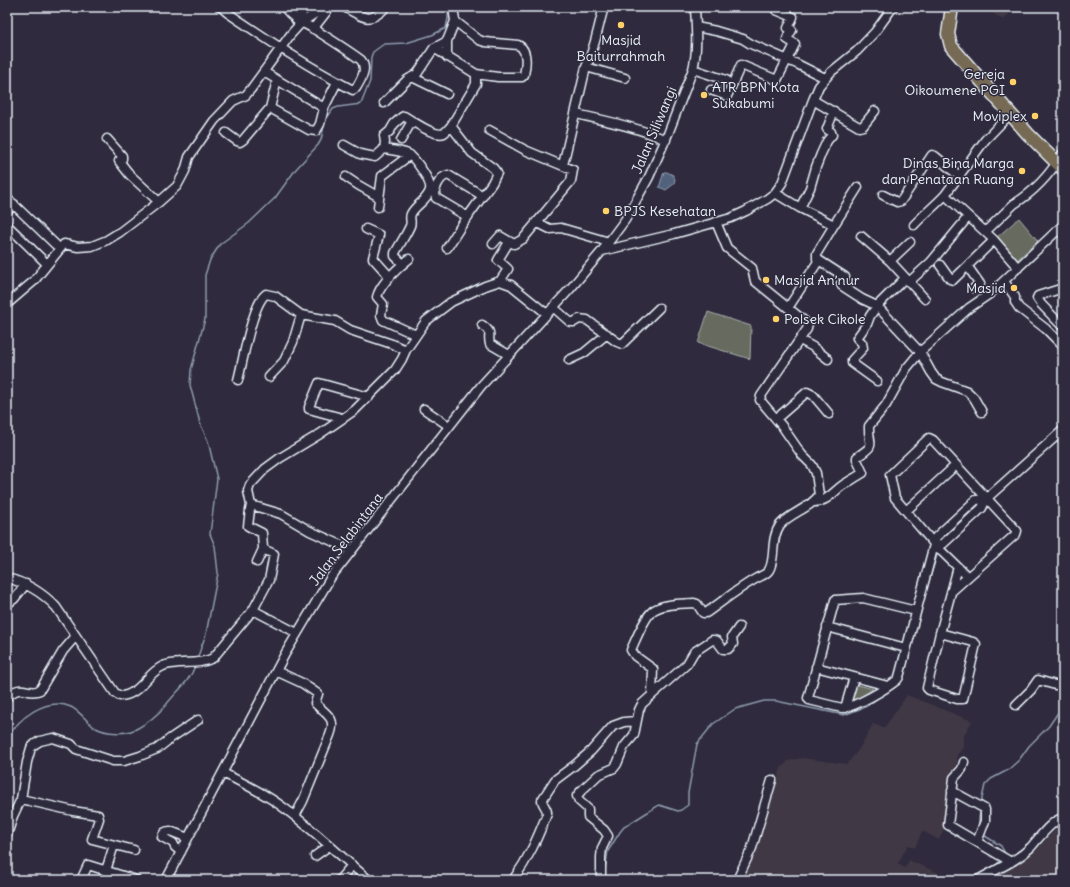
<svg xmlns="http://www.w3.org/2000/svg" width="1070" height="887" font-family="Delius,sans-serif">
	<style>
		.built { fill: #403745 }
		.green { fill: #666b5e; stroke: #a7aeab }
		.water { fill: #52627c; stroke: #8e9bae }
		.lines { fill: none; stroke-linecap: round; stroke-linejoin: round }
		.stream { stroke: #8e9bae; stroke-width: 1.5 }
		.minor-casing { stroke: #e8f1f8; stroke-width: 11 }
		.highway-casing { stroke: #e8f1f8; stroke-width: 15 }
		.minor { stroke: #2f2a3d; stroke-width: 8 }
		.highway { stroke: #766a54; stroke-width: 12 }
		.poi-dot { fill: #ffd166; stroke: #2f2a3d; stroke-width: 1.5 }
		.labels { text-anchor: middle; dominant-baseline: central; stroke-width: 3; stroke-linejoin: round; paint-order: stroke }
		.poi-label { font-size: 14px; fill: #e8f1f8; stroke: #2f2a3d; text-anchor: end }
		.street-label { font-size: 14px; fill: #e8f1f8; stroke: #2f2a3d }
	</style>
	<rect width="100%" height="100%" fill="#2f2a3d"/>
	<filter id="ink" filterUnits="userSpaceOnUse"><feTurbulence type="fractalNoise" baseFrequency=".025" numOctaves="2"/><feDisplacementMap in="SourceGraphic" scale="8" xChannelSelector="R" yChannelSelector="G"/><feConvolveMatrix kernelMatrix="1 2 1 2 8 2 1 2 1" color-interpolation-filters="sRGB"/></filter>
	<g filter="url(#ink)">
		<path class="built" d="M984,7H1020L1014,14L1010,13L1003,20Z
			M907,695L972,721L963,737V745L964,747L957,755V763L951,777L944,829L939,840L922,831L915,848L908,845L898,864L905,868L909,860L952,879L743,880L747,872L781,768L788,761L802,758L847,764L859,749L873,724L884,728Z
			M1061,824H1063V880H994L1035,850Z"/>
		<path class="green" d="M1019,218L1038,241L1016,261L995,239Z
			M708,312L751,326L750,359L698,343Z
			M854,684L873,689L849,704Z"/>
		<path class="water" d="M664,172H667L673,175L675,179L674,184L666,190L659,187Z"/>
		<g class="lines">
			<path class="stream" d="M924,597L938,552
				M197,659L206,634L218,573L215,546L210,534L217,479L208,441L200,423L190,385L191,370L205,319V275L210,260L220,244L249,223L275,198L296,169L318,145L321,140L325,121L333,109L338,107L361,104L370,81L371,57L373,52L377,49L384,44L406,43L432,35L446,28L448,18V7
				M7,740C17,718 47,696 71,707C81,712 86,721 94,727C106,734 127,735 138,728C149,722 158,714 166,705C176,692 190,681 195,666
				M981,803L985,785L991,779L1008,770L1019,760L1029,746L1049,726L1063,705
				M978,830L980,810
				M982,834L1001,846L1006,855L1005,856
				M994,867L1001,860
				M605,871L608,851L620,832L624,827L659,805L678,811L681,810L688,805V793L697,744L713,724L735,709L764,701H776L844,715L867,706L888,691
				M948,880L955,878L960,880"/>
			<g class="minor-casing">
				<path id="minor" d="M221,7L228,13C268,40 308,67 351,89L353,90L356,88C361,80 368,69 361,60C346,49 330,39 314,29C300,21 294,20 284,7
					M344,7C363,17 369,25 386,7
					M296,20L307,7
					M455,21L479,40L485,42L518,45C528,50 526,66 524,75L522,77H498L476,74
					M696,27L716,31L743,39L751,44L797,64L825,78
					M313,29L327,11V7
					M434,48L476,74V84L451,126L472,153L493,168L497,173L492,183L461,226L447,248
					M447,57V41L455,21L453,7
					M586,67L625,78
					M693,69L726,80
					M264,72L324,108
					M412,77L447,94
					M711,90L727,96L741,65L777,80L795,44L787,39L792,30L788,28L793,17L776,10V7
					M813,100L859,127L863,126L875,111
					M384,103L407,80L417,74L434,48L447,41
					M270,108L309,130L316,131L320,124L324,108L337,82
					M576,114C607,121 637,127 666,140
					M1010,114L985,140L945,195L994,240L1018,268
					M489,130L525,150L573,170L571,181L523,239L514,244L500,236L493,244
					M226,133L237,141L240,142L243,140L270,108L277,80
					M107,139L122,156V159L119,161L130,175L159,202
					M401,140L412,121C419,125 436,137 444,133C447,131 449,128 451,126
					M344,145L360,154L375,157L384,149
					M563,165L586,67C595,48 598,27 604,7
					M346,177L358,185L379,197
					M775,193L800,208L834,225L817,253V259L845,277L841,284L842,286L862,299L877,306L920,352L931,372L936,379L942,382L967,391L974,398L982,412
					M883,195L897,202L901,201L932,155L935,156L958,175
					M7,198L60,249
					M378,207L382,176L410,155
					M800,208L810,188L816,167L821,154L827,141L832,135L831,132L827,129L834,111
					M7,211L14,204
					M468,217L436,198C433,190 439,177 448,175L483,196
					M536,222L550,229L561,228L609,242
					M7,225L47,264
					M834,225L858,187
					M914,225C924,214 935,206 945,195
					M366,229L379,235L373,258L390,277
					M985,232L1014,204C1034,192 1051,173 1063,153
					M861,236L890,261L925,299
					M602,251L674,234L731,218L746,211L767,199L775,193L782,183L813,100L819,86L831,72L857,51L875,32L893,7
					M409,259C399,267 380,284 377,297L383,304L381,315L383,320L416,335
					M890,261L910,242
					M403,264L395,256V253C400,244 406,235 410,226C412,222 409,218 411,214C415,205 427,201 430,190C432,182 415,158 408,154C401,151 391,150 384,149L385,142L384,136L390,131L394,124L402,117L404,116L412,121
					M940,265L950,279L953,280L994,240
					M968,267L980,284L974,288
					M500,281L508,269L498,260L509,242
					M1004,281L1015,297V302L1019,308L1046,329L1063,346
					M909,282L931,262L968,217
					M1063,288L1038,296L1037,298L1041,304L1063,327
					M7,304L34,281L64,244L78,247L92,246L107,240L120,232L159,202L177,186L185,171L189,157L214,121L233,101L246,95L251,89L291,34L301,23L325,7
					M553,307L570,322H574L579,319L587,320L617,342L622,344L659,308
					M788,308L819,260
					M482,325C494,334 487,333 490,344L509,355
					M800,340L813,347L828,359
					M569,360L584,353L607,334
					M269,377L284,361L293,342L301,315
					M238,380C243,362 252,304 266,294L275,296L301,315L335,321L350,330L392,344L406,350
					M877,381L852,363V360L863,348L862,343L857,338L867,324L870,316L877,306L905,278
					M424,409L449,426
					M342,418L309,409V407L319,383L369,397
					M776,419L807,392L813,395L829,414
					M813,502C826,503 833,492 843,485C850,481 856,477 863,473L857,460V457C878,443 868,447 869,426L886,405L906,369L920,352L969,308L991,293L1063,225
					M251,505L248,491L250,485L265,469L280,458L320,434L355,410L395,370L402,359L406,350L426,321L451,302L485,286L500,281L511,285L547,314
					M906,511L956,465
					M935,545L943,544L982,508L986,499L1063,430
					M263,549L262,533L248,526L250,510L251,505L281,514L310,531L352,550
					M7,578C27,583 42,592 56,607L115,693L120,696C139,696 147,673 163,666C179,660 198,666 213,658L253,610L297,633
					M951,592L1016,534L1017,531L933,440L929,438L890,475L895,498L935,545L968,577
					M7,604L14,599L26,584
					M253,610L269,580L274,554L263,549L257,562
					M916,611L863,598L835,600L808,698L809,700L842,708C856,707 886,689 897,680L899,677L936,537L976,500L986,499
					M827,627L906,648
					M940,633L973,642L976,644L963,699H957L929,690L927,688L940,633L958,567
					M816,667L888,686
					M276,671L302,683L318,694L315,703C326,715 337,717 330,735L303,801L295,816
					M652,695L687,664L694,652L712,640H713L717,641L723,649H728L733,644L732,637L739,627
					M7,697C22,682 27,696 40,690L63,651L75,637
					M1016,705L1031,690L1038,680L1055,685H1061L1063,683
					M845,708L854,677
					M964,762L962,769L954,778L948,825L1011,862
					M223,773C243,783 262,792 280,805C311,827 339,855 369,880
					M952,791L985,809V821L977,842
					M21,799L73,811L98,815L99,819L92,839L134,850
					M7,835L13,816L21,799L27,762L31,748L35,744L40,741L53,738L71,744L76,749L113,761H124L140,756L157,749L171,738L198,720
					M181,852L175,847L173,843L162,837C163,833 166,831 170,831L188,838
					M315,856L329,846
					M81,880L88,865L136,880
					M103,880L114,845
					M166,880L285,654L331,577L481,386L571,288L602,251L625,220L649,177L668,134L693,69C698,49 696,28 695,7
					M339,880L352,865
					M513,880C529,858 537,839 547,814C548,808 542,805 542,800L555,780L575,765L591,751L613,726L624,722L636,721
					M601,880V857L602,848L608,836L604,830L588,817V809L579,801L577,796L581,791L598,775L614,768L617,764L624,747L634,735L639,710L642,704L652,695L653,669L635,656L631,650C635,641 646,614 654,610C665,603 682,604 694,603L697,604L703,613H706C723,601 739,588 757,578C761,576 767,574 769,570C776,559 770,539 780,525C790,513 811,508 819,495L816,473L812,465L802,455L782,426L760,400L761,396L807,329L808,324L755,281L752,268L727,248L716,222
					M737,880L752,848L772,780
					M978,880C996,869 1016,862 1031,847C1038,839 1053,819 1063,818"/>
			</g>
			<g class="highway-casing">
				<path id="highway" d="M952,7L948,34L951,46L1028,134L1063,169"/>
			</g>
			<use href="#minor" class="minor"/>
			<use href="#highway" class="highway"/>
		</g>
	</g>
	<g class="poi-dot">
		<circle cx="621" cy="25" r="4"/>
		<circle cx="1013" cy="82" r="4"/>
		<circle cx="704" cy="95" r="4"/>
		<circle cx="1035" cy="116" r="4"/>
		<circle cx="1022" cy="171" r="4"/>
		<circle cx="606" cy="211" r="4"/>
		<circle cx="766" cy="280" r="4"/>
		<circle cx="1014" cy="288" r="4"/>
		<circle cx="776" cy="319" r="4"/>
	</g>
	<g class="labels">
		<g class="poi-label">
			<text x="621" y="40" text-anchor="middle">Masjid<tspan x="621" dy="16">Baiturrahmah</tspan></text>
			<text x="1005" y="74">Gereja<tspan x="1005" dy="16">Oikoumene PGI</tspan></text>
			<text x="712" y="87" text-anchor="start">ATR BPN Kota<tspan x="712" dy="16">Sukabumi</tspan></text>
			<text x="1027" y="116">Moviplex</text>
			<text x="1014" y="163">Dinas Bina Marga<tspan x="1014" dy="16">dan Penataan Ruang</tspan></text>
			<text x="614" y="211" text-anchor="start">BPJS Kesehatan</text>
			<text x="774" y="280" text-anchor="start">Masjid An’nur</text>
			<text x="1006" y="288">Masjid</text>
			<text x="784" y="319" text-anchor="start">Polsek Cikole</text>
		</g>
		<g class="street-label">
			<text transform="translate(654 130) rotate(-67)">Jalan Siliwangi</text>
			<text transform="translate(346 539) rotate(-53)">Jalan Selabintana</text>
		</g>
	</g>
	<rect width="1070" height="887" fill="none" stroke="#2f2a3d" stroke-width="24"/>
	<rect x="12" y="12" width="1046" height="863" fill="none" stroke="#e8f1f8" stroke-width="1.5" filter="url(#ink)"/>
</svg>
